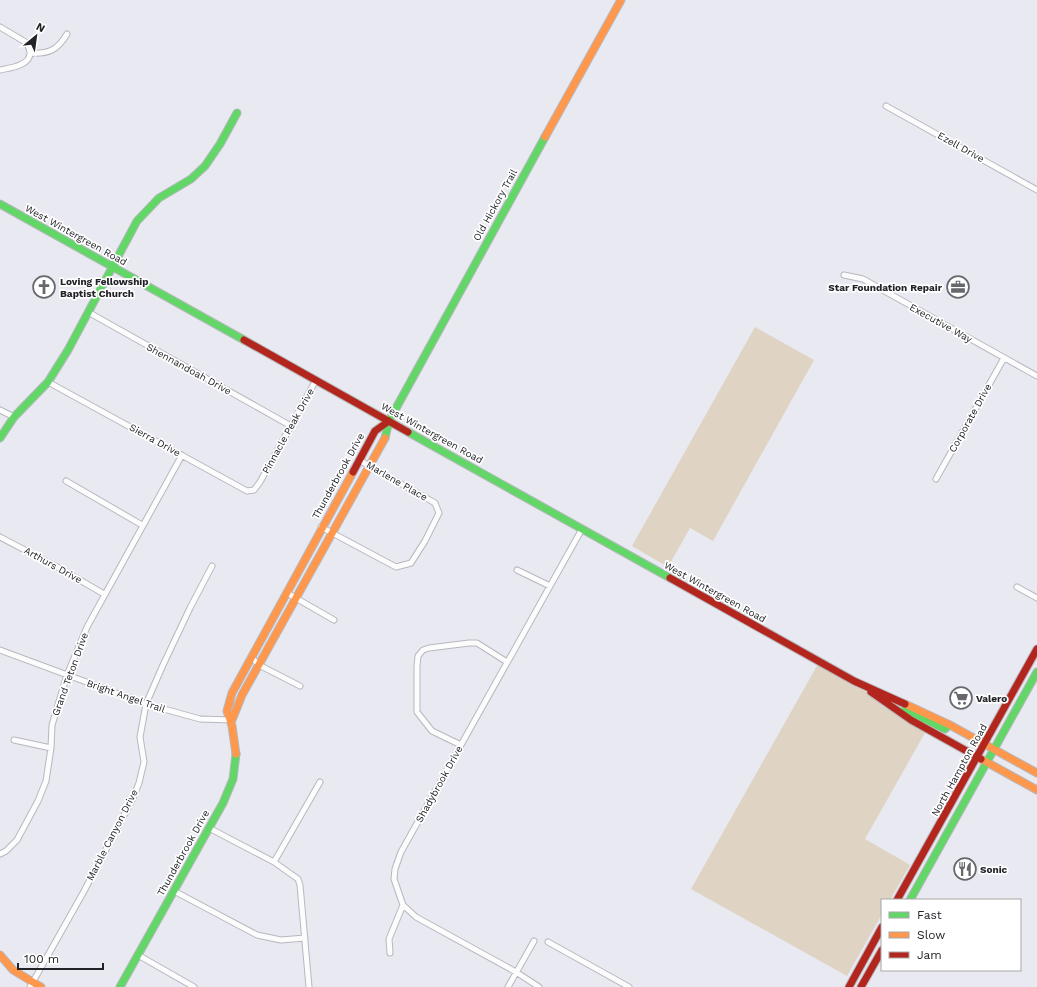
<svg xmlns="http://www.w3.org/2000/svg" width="1037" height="987" font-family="'Work Sans',sans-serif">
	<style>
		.green { fill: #dfd3c4 }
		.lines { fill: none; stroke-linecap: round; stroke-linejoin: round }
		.street-casing { stroke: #b7b8be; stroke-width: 7 }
		.fast-casing { stroke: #b7b8be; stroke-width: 9 }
		.slow-casing { stroke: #b7b8be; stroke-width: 9 }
		.jam-casing { stroke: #b7b8be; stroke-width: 9 }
		.street { stroke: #fcfcfd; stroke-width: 5 }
		.fast { stroke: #63d668; stroke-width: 7 }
		.slow { stroke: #ff974d; stroke-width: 7 }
		.jam { stroke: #b3261e; stroke-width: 7 }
		.labels { text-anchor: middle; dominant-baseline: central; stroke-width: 3.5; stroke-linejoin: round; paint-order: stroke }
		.street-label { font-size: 10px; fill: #222328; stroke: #fff }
		.poi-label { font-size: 10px; font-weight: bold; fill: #222328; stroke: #fff; text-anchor: start }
	</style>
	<rect width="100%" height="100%" fill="#e8e9f1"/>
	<path class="green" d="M755,327L814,360L713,541L690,528L668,567L632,546Z
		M818,664L883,701L881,705L926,731L865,839L910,865L890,900H882V914L847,976L691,889Z"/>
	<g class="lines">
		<g class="street-casing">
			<path id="street" d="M0,27L27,43C28,46 30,50 30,53C30,66 9,68 0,70
				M30,53C48,54 57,51 67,34
				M886,106L1037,190
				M844,275L863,279L1037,376
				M88,312L291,426
				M48,382L247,491L254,490L260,482L316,380
				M0,410L14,417
				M936,479L1004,358
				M66,481L142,525
				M321,527L396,567L411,563L425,541L439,513L435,503L359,460
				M0,537L61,569L104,594
				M517,570L550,586
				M1017,587L1037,598
				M287,593L334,620
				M0,650L146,704L200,719L232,720
				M251,657L259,665L300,686
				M14,740L51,748
				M461,745L432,731L417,712V666L418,656L423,650L429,648L469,643H477L507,662
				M209,828L274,862L298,879L300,885L309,987
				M0,854L6,851L17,840L38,801L46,781L51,748L52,725L67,675L87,627L182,455
				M274,862L320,782
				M174,891L257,935L281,940L305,938
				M548,942L629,987
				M390,953L389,939L403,905
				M138,955L194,987
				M30,987L83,893L133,798L139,783L144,762L140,737L146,704L163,665L190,608L212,566
				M508,987L534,941
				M539,987L516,972L416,917L403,905L394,879L395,869L401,852L582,529"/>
		</g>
		<g class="fast-casing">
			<path id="fast" d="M0,204L244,340
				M408,432L670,578
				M0,438L14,417L48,382L68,350L137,221L159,198L191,179L205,166L220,144L237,113
				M385,438L389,421L545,137
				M905,709L942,728L945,729L949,725
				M910,900L1037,672
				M120,987L223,803L233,779L236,754"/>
		</g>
		<g class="slow-casing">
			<path id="slow" d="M545,137L621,0
				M905,704L950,725L1037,773
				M232,720L242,695L385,438
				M236,754L232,726L227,711L232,693L353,472
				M981,759L1037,790
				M0,955L13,970L41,987"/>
		</g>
		<g class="jam-casing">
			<path id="jam" d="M244,340L408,432
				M353,472L375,431L389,421
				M670,578L854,681L905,704
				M871,692L911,720L981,759
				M897,900L1037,649
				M849,987L882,927
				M861,987L882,950"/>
		</g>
		<use href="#street" class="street"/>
		<use href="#fast" class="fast"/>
		<use href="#slow" class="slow"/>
		<use href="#jam" class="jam"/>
	</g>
	<defs>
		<g id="church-ring" transform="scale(1.15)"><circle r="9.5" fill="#fff" stroke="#67686e" stroke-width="1.5"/><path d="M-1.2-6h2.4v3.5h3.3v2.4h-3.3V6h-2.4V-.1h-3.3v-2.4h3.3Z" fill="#67686e"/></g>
		<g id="office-ring" transform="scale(1.15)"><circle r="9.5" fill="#fff" stroke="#67686e" stroke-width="1.5"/><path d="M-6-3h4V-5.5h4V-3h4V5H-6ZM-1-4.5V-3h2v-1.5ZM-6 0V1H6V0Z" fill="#67686e"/></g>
		<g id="supermarket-ring" transform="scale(1.15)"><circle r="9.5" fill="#fff" stroke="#67686e" stroke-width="1.5"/><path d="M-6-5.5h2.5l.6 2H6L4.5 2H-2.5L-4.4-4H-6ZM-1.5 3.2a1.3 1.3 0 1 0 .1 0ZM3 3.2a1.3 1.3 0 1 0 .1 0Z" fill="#67686e"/></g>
		<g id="restaurant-ring" transform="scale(1.15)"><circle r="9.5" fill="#fff" stroke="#67686e" stroke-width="1.5"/><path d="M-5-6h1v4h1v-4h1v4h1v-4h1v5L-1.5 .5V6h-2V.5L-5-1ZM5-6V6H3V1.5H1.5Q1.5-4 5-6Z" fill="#67686e"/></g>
	</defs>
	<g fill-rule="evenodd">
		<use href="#church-ring" x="44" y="287"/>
		<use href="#office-ring" x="958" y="287"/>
		<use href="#supermarket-ring" x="961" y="698"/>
		<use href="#restaurant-ring" x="965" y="869"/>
	</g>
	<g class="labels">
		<g class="street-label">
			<text transform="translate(961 147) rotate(29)">Ezell Drive</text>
			<text transform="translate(495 205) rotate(-61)">Old Hickory Trail</text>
			<text transform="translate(76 235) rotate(29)">West Wintergreen Road</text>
			<text transform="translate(941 323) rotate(29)">Executive Way</text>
			<text transform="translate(189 369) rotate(29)">Shennandoah Drive</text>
			<text transform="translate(970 418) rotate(-61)">Corporate Drive</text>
			<text transform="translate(288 431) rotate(-61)">Pinnacle Peak Drive</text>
			<text transform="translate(432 433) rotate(29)">West Wintergreen Road</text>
			<text transform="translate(155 440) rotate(29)">Sierra Drive</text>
			<text transform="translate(338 476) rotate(-61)">Thunderbrook Drive</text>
			<text transform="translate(397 481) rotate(30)">Marlene Place</text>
			<text transform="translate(53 565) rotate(29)">Arthurs Drive</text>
			<text transform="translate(715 592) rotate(29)">West Wintergreen Road</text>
			<text transform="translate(70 674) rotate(-70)">Grand Teton Drive</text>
			<text transform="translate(126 696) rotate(19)">Bright Angel Trail</text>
			<text transform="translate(959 770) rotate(-61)">North Hampton Road</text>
			<text transform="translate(439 784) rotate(-61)">Shadybrook Drive</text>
			<text transform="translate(112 835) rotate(-63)">Marble Canyon Drive</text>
			<text transform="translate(183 853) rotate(-61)">Thunderbrook Drive</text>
		</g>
		<g class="poi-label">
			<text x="60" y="281">Loving Fellowship<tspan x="60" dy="12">Baptist Church</tspan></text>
			<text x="942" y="287" text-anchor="end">Star Foundation Repair</text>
			<text x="976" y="698">Valero</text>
			<text x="980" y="869">Sonic</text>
		</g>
	</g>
	<rect x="881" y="899" width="140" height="72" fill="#ffffff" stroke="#a7a7a9"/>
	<rect x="889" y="912" width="20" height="6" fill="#63d668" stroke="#a7a7a9"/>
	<text x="917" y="919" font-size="12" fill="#222328">Fast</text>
	<rect x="889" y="932" width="20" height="6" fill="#ff974d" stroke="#a7a7a9"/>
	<text x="917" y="939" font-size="12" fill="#222328">Slow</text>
	<rect x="889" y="952" width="20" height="6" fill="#b3261e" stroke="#a7a7a9"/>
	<text x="917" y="959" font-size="12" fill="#222328">Jam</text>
	<g transform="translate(36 36) rotate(29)" stroke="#ffffff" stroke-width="3" paint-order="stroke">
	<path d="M0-3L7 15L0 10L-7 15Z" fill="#222328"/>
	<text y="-6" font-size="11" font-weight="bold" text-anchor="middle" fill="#222328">N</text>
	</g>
	<path d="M18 963v6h85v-6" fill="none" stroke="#222328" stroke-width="2"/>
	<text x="24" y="963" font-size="12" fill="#222328" stroke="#ffffff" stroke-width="3" paint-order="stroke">100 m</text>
</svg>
